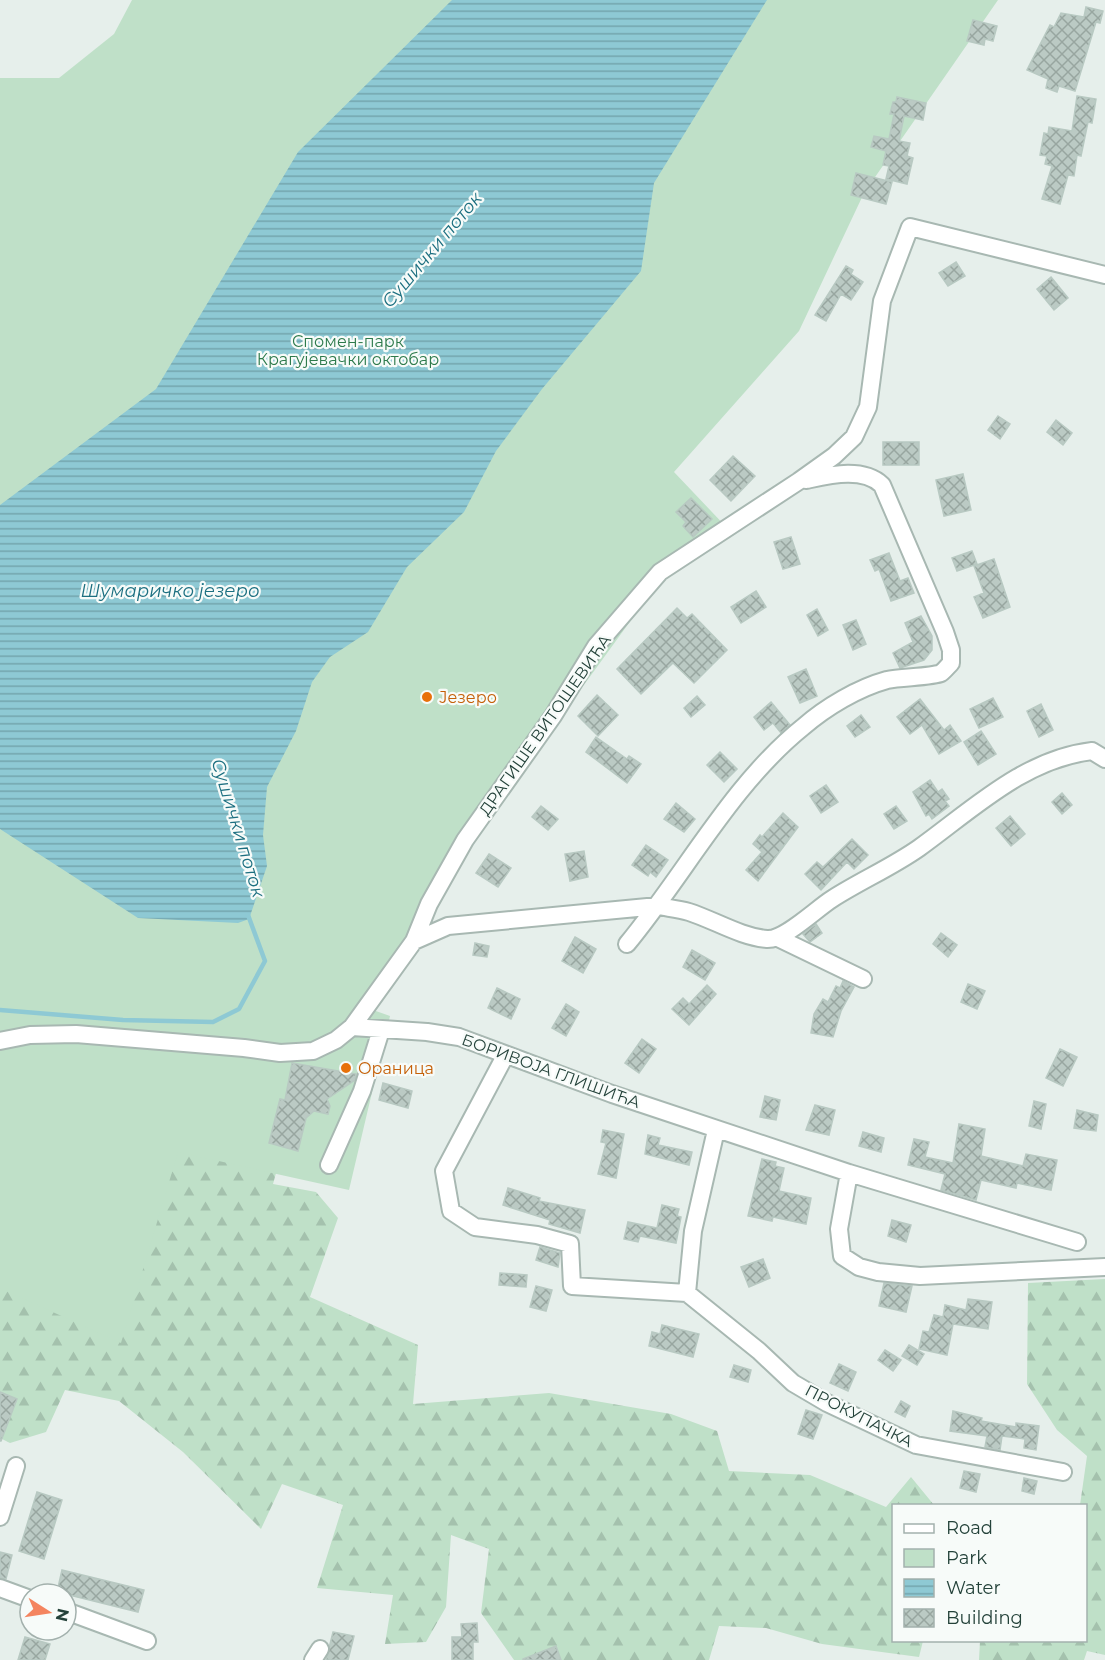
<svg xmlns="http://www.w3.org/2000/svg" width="1105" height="1660" font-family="Montserrat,sans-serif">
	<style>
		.forest { fill: url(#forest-firs) }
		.park { fill: #bfe0c8 }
		.water { fill: url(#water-rules) }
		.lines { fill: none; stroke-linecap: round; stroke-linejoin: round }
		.stream { stroke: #8ec9d4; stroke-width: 4.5 }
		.building { fill: url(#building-cross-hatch); stroke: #b8c9c2; stroke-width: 1.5 }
		.minor-casing { stroke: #a8b8b2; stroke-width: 20 }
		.minor { stroke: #fff; stroke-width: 16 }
		.food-dot { fill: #e8710a; stroke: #f7fbf9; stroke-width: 2 }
		.labels { text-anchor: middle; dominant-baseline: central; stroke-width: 4.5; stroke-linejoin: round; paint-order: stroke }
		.park-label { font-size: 16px; fill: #2d7a4b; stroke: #f7fbf9 }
		.food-label { font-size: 16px; fill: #c56008; stroke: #f7fbf9; text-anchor: start }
		.street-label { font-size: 16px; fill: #24423a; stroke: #f7fbf9 }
		.water-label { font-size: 18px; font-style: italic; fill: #1c6f80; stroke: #f7fbf9 }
	</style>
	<defs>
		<pattern id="forest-firs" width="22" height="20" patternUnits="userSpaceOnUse" patternTransform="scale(1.5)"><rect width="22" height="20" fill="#bfe0c8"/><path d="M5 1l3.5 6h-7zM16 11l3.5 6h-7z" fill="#a4c1ad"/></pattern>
		<pattern id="water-rules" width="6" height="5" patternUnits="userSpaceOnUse" patternTransform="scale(1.5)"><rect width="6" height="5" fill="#8ec9d4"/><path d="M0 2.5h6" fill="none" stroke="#74a5ad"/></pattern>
		<pattern id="building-cross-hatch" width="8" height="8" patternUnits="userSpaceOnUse" patternTransform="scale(1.5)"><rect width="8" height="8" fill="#bbcac4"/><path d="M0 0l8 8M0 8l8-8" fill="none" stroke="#98a6a0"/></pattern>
	</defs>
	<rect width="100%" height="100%" fill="#e6efeb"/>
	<path class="forest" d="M98,1089L281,1155L273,1184L316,1192L338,1218L310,1297L418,1345L413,1404L549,1393L671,1414L717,1431L729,1471L810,1475L886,1507L911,1477L934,1505L894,1506V1640L923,1641L919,1657L822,1644L766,1628L719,1626L709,1660H514L481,1613L489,1549L451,1535L446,1607L426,1642L385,1644L393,1595L317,1588L343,1505L282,1484L261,1529L183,1452L119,1401L65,1390L46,1432L10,1443L0,1438V1246Z
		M1105,1279V1655L1087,1651L1084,1660H979L980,1641L1086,1640V1506L1080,1505L1087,1456L1057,1430L1027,1384L1028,1283Z"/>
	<path class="park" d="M132,0H998L864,193L799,331L674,472L730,531L670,572L634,616L480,828L373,1010L390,1016L349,1190L178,1152L121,1343L2,1289L0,1291V78H59L114,34Z"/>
	<path class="water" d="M452,0H767L654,183L641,271L542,389L496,451L464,512L407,567L368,632L330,657L312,682L296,731L267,787L263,835L267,866L249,919L238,923L138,918L0,829V505L156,389L298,152Z"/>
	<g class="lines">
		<path class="stream" d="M0,1010L123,1020L213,1022L239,1009L265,961L248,915"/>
	</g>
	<path class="building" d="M1086,7L1103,11L1100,23L1096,22L1075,91L1059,86L1057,92L1046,88L1048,79L1027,70L1050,25L1054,27L1061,13L1084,17Z
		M973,20L997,26L993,41L985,39L984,45L967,41Z
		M1077,96L1096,99L1092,123L1088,122L1081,156L1077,155L1074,176L1068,175L1060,204L1042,199L1052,166L1045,164L1047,156L1040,155L1044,133L1048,134L1049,127L1072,131Z
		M897,97L926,103L923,120L904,116L899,141L910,143L907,156L913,158L907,184L886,179L889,166L883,165L886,151L871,147L874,136L889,139L894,114H890L893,102H896Z
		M856,173L892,182L886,204L851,195Z
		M956,262L965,276L948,286L939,273Z
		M846,266L853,270L851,274L863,282L851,300L841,294L826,321L815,315Z
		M1051,277L1068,298L1054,310L1037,289Z
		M998,416L1010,424L1000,439L988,430Z
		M1056,420L1072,433L1063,445L1047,432Z
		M883,442H919V465H883Z
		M733,456L755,476L731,501L710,480Z
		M963,474L971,510L944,516L936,480Z
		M691,498L712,519L693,537L683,526L686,522L676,512Z
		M791,537L800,564L783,569L774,542Z
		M972,551L977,564L957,571L952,558Z
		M889,553L900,581L908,578L914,593L891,601L879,569L875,571L870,560Z
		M994,559L1010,607L983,618L974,597L984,593L974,566Z
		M756,591L766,607L741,623L731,607Z
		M677,608L687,618L692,614L727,650L694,683L673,663L641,694L617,669Z
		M817,609L828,630L818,636L807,615Z
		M921,616L932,636V650L924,660L900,668L893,653L913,642L905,623Z
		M856,620L866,644L853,650L843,625Z
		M806,669L817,696L800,703L788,677Z
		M597,695L618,715L598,736L578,716Z
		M697,696L705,705L691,717L684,708Z
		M993,698L1003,717L979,728L970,709Z
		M920,699L944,730L950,725L961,741L939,754L922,725L910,734L897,717Z
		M771,702L790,725L781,733L773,723L764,730L754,717Z
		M1041,704L1053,730L1039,737L1027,711Z
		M861,715L870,727L855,737L847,726Z
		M981,731L996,754L978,765L964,742Z
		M596,737L627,759L629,756L641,764L627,783L586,752Z
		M720,752L737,769L724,782L707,765Z
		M930,780L938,792L942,789L949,799L945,801L949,806L932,819L929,814L926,816L913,792Z
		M826,785L838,802L821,813L810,796Z
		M1062,793L1072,805L1062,814L1052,802Z
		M676,803L695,819L684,832L664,819Z
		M541,806L558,819L548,830L532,817Z
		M896,806L907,821L894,829L884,814Z
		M783,813L798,827L758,881L746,870L762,852L753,844L760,835L762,837Z
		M1010,816L1025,834L1011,846L996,828Z
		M852,839L868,855L854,869L847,862L821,890L805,874L817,862L823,867Z
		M646,845L668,860L656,877L650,872L648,876L632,865Z
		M584,851L588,877L570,881L565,854Z
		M489,854L511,868L498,887L476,873Z
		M816,924L822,933L810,942L803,934Z
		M941,933L957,945L948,957L933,944Z
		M575,937L596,949L583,973L562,961Z
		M475,943L489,946L487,957L473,955Z
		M692,950L715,963L705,980L683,967Z
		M843,981L854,987L841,1011L833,1037L811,1033L814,1014L823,999L828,1002L836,986L840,988Z
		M968,984L985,991L977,1009L961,1002Z
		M707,985L716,994L689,1025L672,1009L683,998L689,1004Z
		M497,988L520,999L511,1019L488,1008Z
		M566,1004L579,1012L566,1036L552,1028Z
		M642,1039L656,1049L639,1073L625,1063Z
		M1060,1049L1077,1057L1063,1086L1046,1078Z
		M292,1063L356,1074L355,1080L327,1099L330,1106L328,1114L314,1111L306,1118L298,1151L269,1143L280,1099L285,1100Z
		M383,1083L412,1091L408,1108L379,1100Z
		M765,1096L780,1100L776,1120L760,1117Z
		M1034,1101L1046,1104L1041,1129L1029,1126Z
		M815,1105L835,1110L829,1135L806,1130Z
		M1077,1110L1098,1115L1096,1131L1074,1128Z
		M959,1124L985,1129L981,1156L1023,1166L1026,1154L1057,1160L1051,1190L1017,1183L1016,1188L981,1180L976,1200L941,1190L945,1174L908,1165L914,1139L929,1142L925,1157L953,1163Z
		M603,1130L624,1134L616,1178L598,1174L606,1143L601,1142Z
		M863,1132L884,1138L881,1152L859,1146Z
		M648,1135L660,1138L658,1145L692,1152L689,1165L645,1154Z
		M762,1159L776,1162L775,1166L784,1168L779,1191L811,1198L806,1224L773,1217L772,1221L748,1216Z
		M508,1188L540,1198L539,1201L585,1210L580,1233L549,1224L550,1220L503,1205Z
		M662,1205L679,1209L677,1216L681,1217L676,1243L640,1236L638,1242L624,1239L628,1222L657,1228Z
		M892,1220L911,1225L906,1242L888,1236Z
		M540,1247L560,1253L558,1267L536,1260Z
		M763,1259L770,1278L749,1287L741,1267Z
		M500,1273L527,1275L526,1287L499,1285Z
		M884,1283L912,1286L906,1312L879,1306Z
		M536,1286L552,1290L546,1311L530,1307Z
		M968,1299L992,1302L988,1329L953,1324L947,1355L919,1349L923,1331L929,1332L934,1315L943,1317L945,1305L966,1310Z
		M662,1325L699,1334L693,1357L649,1346L652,1332L660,1334Z
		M909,1345L924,1354L917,1365L902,1356Z
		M885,1350L901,1360L893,1371L878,1360Z
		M839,1364L856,1372L848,1391L830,1383Z
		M734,1365L751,1370L748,1382L730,1377Z
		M0,1392L17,1399L1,1441H0Z
		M901,1401L910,1406L905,1417L895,1412Z
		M806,1410L822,1415L813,1439L798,1434Z
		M953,1411L982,1418L981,1421L1016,1427V1423L1039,1426L1036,1450L1024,1448L1025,1439L1002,1436L1000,1450L985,1447L987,1436L950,1431Z
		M964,1471L980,1474L976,1492L960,1488Z
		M1024,1478L1037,1481L1034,1494L1022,1491Z
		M37,1492L62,1500L44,1559L19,1551Z
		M0,1552L12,1555L6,1579L0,1578Z
		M62,1570L144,1590L138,1612L57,1592Z
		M477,1623L478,1642H473V1660H452V1637H462L461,1624Z
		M333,1632L354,1636L348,1660H326Z
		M25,1637L50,1644L45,1660H18Z
		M556,1646L561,1660H523V1659Z"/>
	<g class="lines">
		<g class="minor-casing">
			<path id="minor" d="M778,938L863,979
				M414,941L448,926L658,906C668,908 679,909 689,912C714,920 741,937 767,939C785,940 816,909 832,899C860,881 892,867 919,848C972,810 1024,759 1092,751L1105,759
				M627,944C685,874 732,784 803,727C826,707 858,688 887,680C900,677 932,677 941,673C944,671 948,666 951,663V650L945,632L882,485C863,467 830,475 806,480
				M352,1027L427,1032L459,1037L612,1094L849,1173L839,1229L842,1256L859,1267L878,1272L920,1276L1105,1267
				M0,1041L30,1035L76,1034L244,1048L280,1053L313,1051L336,1040L352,1027L414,941L429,904L465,840L553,716L596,646L660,572L799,481L834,456L854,437L868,407L882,301L910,227L1105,275
				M505,1056L444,1171L451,1211L475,1227L537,1235L570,1244L572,1286L687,1293
				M716,1130L693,1231L687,1293L759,1351L793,1383L827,1403L916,1445L1063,1472
				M329,1165L362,1091L381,1030
				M849,1173L1077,1242
				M0,1517L16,1466
				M0,1588L30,1599
				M66,1611L147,1641
				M313,1660L320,1649"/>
		</g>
		<use href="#minor" class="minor"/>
	</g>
	<g class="food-dot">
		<circle cx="427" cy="697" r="6"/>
		<circle cx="346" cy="1068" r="6"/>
	</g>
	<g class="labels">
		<g class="park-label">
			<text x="348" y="341">Спомен-парк<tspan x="348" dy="18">Крагујевачки октобар</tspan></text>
		</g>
		<g class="food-label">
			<text x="439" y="697">Језеро</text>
			<text x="358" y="1068">Ораница</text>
		</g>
		<g class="street-label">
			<text transform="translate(545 725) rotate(-55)">ДРАГИШЕ ВИТОШЕВИЋА</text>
			<text transform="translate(551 1071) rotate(20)">БОРИВОЈА ГЛИШИЋА</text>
			<text transform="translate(859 1416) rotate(27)">ПРОКУПАЧКА</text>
		</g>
		<g class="water-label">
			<text transform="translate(432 250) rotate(-50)">Сушички поток</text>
			<text x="170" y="591">Шумаричко језеро</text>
			<text transform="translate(238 828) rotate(73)">Сушички поток</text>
		</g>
	</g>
	<rect x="892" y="1504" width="195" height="138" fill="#f7fbf9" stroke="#a3b1ad" stroke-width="1.5"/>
	<rect x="904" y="1524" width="30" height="9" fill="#ffffff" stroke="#a3b1ad" stroke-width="1.5"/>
	<text x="946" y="1534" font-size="18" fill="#24423a">Road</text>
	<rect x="904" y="1549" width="30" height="18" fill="#bfe0c8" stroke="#a3b1ad" stroke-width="1.5"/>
	<text x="946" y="1564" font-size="18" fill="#24423a">Park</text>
	<rect x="904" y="1579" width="30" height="18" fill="url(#water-rules)" stroke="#a3b1ad" stroke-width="1.5"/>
	<text x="946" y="1594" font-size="18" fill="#24423a">Water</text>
	<rect x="904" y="1609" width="30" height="18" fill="url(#building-cross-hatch)" stroke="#a3b1ad" stroke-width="1.5"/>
	<text x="946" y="1624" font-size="18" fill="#24423a">Building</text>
	<g transform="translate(48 1612) rotate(102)"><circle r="28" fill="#f7fbf9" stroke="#a3b1ad" stroke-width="1.5"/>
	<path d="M0-4.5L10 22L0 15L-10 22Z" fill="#f4845f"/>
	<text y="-9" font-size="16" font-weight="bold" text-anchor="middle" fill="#24423a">N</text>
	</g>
</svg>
